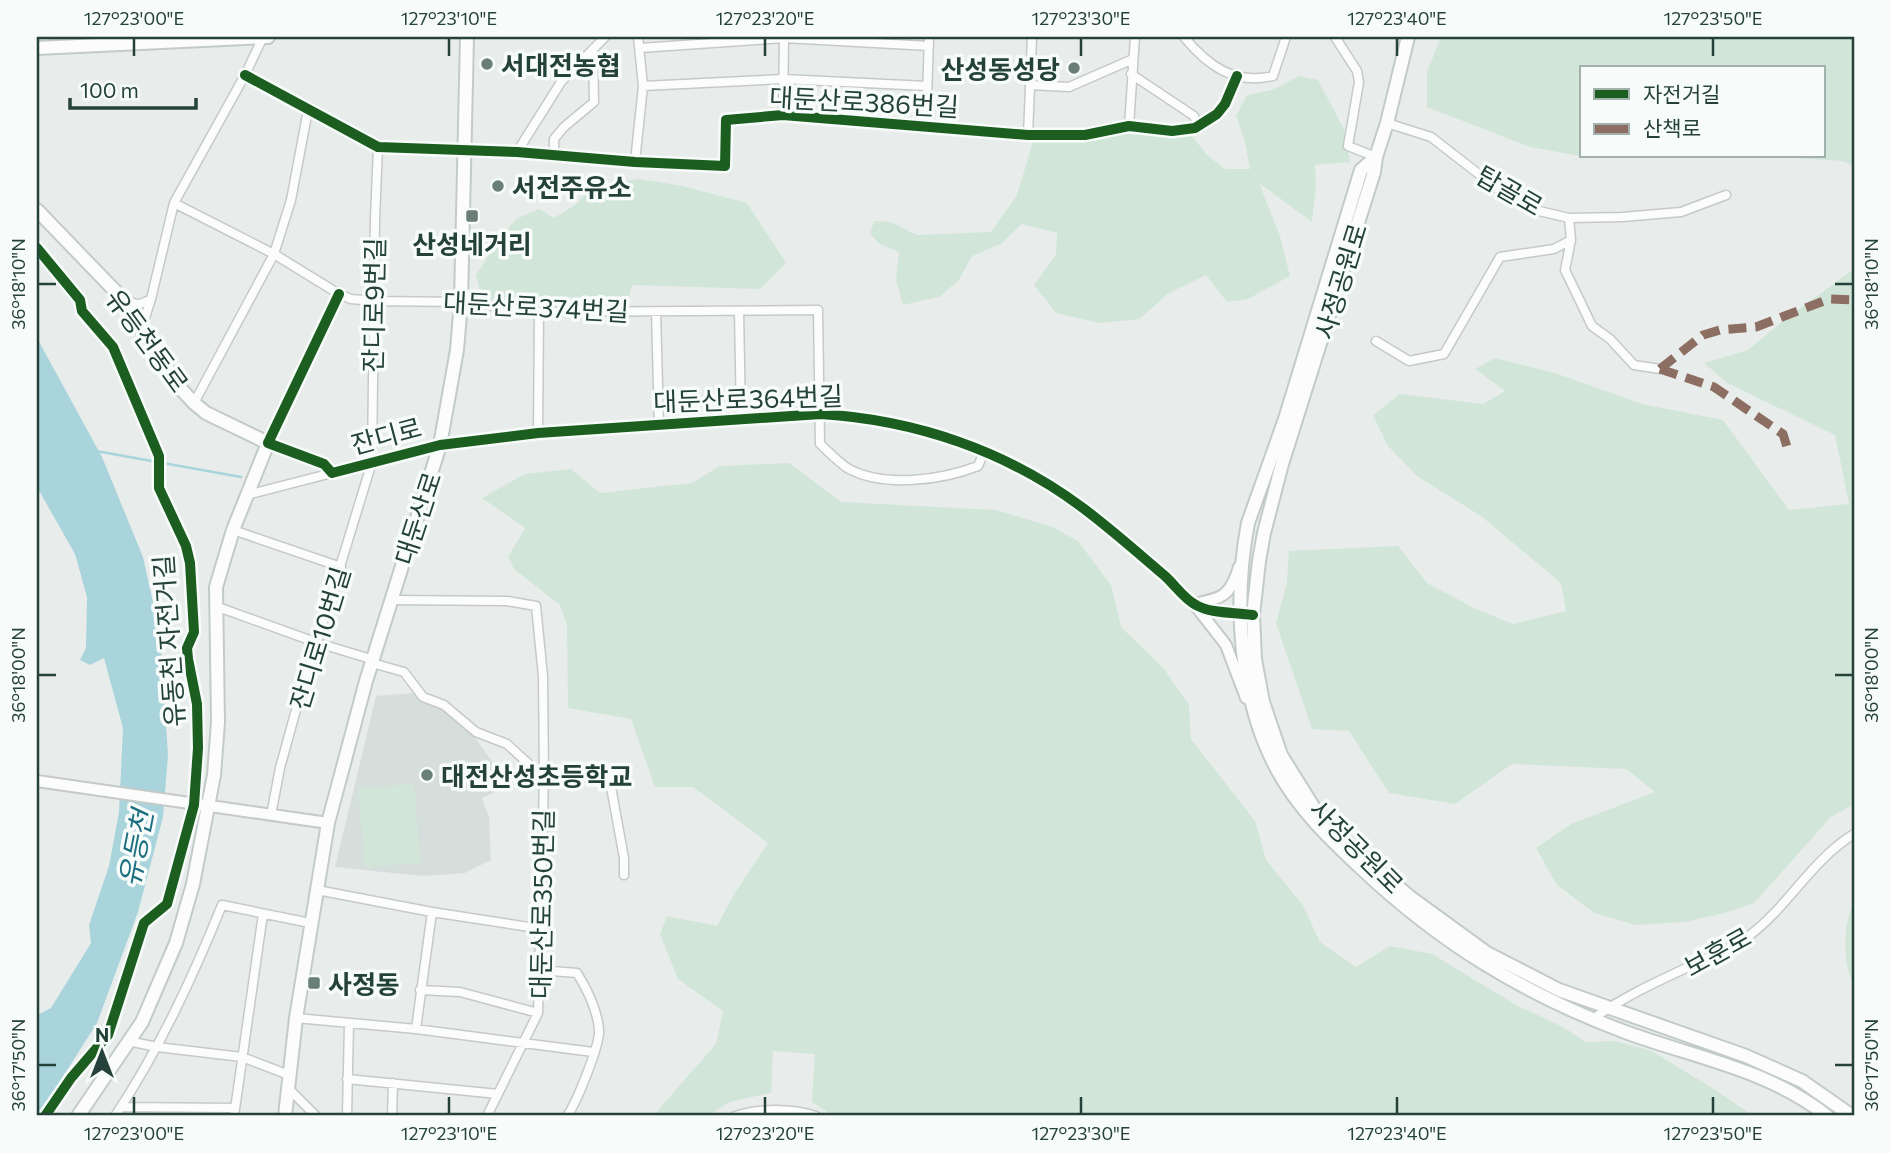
<svg xmlns="http://www.w3.org/2000/svg" width="1891" height="1153" font-family="Commissioner,'Noto Sans KR',sans-serif">
	<style>
		.built { fill: #d6dedb }
		.green { fill: #d1e6d8 }
		.water { fill: #a9d4db }
		.lines { fill: none; stroke-linecap: round; stroke-linejoin: round }
		.stream { stroke: #a9d4db; stroke-width: 2.5 }
		.minor-casing { stroke: #c5cac8; stroke-width: 11 }
		.tertiary-casing { stroke: #c5cac8; stroke-width: 14 }
		.secondary-casing { stroke: #c3cbc8; stroke-width: 16 }
		.minor { stroke: #fcfcfc; stroke-width: 8 }
		.tertiary { stroke: #fcfcfc; stroke-width: 10 }
		.secondary { stroke: #fcfcfc; stroke-width: 12 }
		.quiet { stroke: #8d6e63; stroke-width: 9; stroke-dasharray: 18 9; stroke-linecap: butt }
		.cycleway-casing { stroke: #f7fbf9; stroke-width: 15 }
		.cycleway { stroke: #1b5e20; stroke-width: 10 }
		.ticks { fill: none; stroke: #24423a; stroke-width: 2.5 }
		.poi-dot { fill: #697e78; stroke: #f7fbf9; stroke-width: 2.5 }
		.labels { text-anchor: middle; dominant-baseline: central; stroke-width: 7; stroke-linejoin: round; paint-order: stroke }
		.poi-label { font-size: 26px; font-weight: bold; fill: #24423a; stroke: #f7fbf9; text-anchor: start }
		.street-label { font-size: 26px; fill: #24423a; stroke: #f7fbf9 }
		.water-label { font-size: 28px; font-style: italic; fill: #1c6f80; stroke: #f7fbf9 }
		.neatline { fill: none; stroke: #24423a; stroke-width: 2.5 }
		.ticks-label { font-size: 18px; text-anchor: middle; fill: #24423a }
	</style>
	<rect width="100%" height="100%" fill="#e8edeb"/>
	<path class="built" d="M414,693L420,699L443,707L471,732L491,760L502,789L482,798L489,817L491,860L465,873L423,876L335,867L376,696Z"/>
	<path class="green" d="M1441,37H1854V167L1843,161L1761,156H1823V68H1581V156H1584H1580L1530,147L1427,107V72Z
		M1299,76L1318,80L1344,129L1350,162L1315,165L1316,185L1312,222L1259,183L1280,236L1290,276L1248,299L1227,302L1206,275L1167,294L1140,319L1100,323L1056,313L1034,285L1056,254L1057,233L1022,224L1001,244L972,256L959,280L939,297L903,305L896,280L899,252L880,244L870,234L874,221L891,222L917,235L991,232L1017,195L1033,142L1095,138L1132,128L1192,136L1207,155L1225,169H1250L1245,142L1236,116L1247,95L1272,90Z
		M640,179L682,186L747,203L786,263L760,289L632,285L629,296L482,300L476,275L500,238L516,219L539,209L554,218L575,205L595,185Z
		M1854,269V804L1831,817L1754,903L1725,913L1684,922L1636,925L1594,913L1557,885L1536,848L1571,824L1655,792L1626,769L1512,764L1455,804L1389,793L1349,731L1312,729L1276,623L1287,583L1289,551L1398,546L1427,583L1474,608L1513,624L1566,611L1561,583L1481,516L1417,476L1388,446L1373,415L1400,394L1483,404L1505,391L1475,369L1495,358L1555,373L1642,404L1723,420L1789,510L1849,504L1835,435L1727,383L1704,363L1748,350L1784,320Z
		M789,463L841,502L996,510L1052,527L1078,541L1111,585L1121,627L1164,669L1189,705L1191,739L1255,821L1266,860L1302,904L1320,942L1356,967L1390,946L1432,954L1516,1005L1563,1027L1586,1042L1615,1041L1652,1051L1717,1091L1753,1116H834L812,1102L815,1054L773,1051L771,1093L729,1102L708,1116H656L659,1109L716,1044L723,1011L678,979L660,934L667,916L717,926L733,896L768,843L693,787H655L631,719L568,708L567,625L560,605L514,569L508,557L525,528L482,498L525,474L571,469L600,493L692,483L720,466Z
		M414,784L420,863L365,867L358,788Z
		M1854,901V986C1842,961 1843,926 1854,901Z"/>
	<path class="water" d="M37,338L102,457L143,557L160,634L168,755L163,817L138,912L97,1023L38,1116L37,1015L51,1008L91,943L89,925L109,866L119,812L123,728L104,658L90,665L80,660L86,648L87,597L75,554L37,487Z"/>
	<g class="lines">
		<path class="stream" d="M96,451L241,477"/>
		<g class="minor-casing">
			<path id="minor" d="M1184,37C1208,66 1234,85 1273,76L1286,37
				M1335,37L1357,71L1359,82L1348,146L1376,157
				M640,48L784,38L929,46
				M1131,74L1194,116L1198,126
				M245,75L378,147L517,152L635,162L725,166L726,120L783,115L1028,135H1085L1129,126L1172,131L1195,128L1217,114L1225,104L1237,76
				M1030,85L1069,87L1133,59
				M643,86L783,79L927,86
				M783,115L784,37
				M1387,123L1431,137L1502,192L1539,211L1569,218L1622,217L1681,212L1726,195
				M1129,126L1135,37
				M926,127L929,37
				M1028,135L1032,37
				M517,152L561,82L605,37
				M554,154V139L564,127L594,102L593,49
				M635,162L643,86L638,37
				M174,203L274,254L339,294L351,299L374,301L461,302L539,312L818,310L820,444C829,452 839,463 849,469C885,488 942,480 978,466L984,452
				M1569,218L1571,240L1565,270L1592,326L1610,339L1634,365L1660,369
				M123,297C135,306 139,306 151,299
				M656,311L659,424
				M739,311L741,419
				M141,330L151,299L174,203L245,75L263,37
				M1376,341L1409,361L1444,354L1500,257L1554,249L1571,240
				M194,403L274,254L291,200L308,110
				M538,433L539,312
				M268,443L339,294
				M247,495L332,473
				M233,530L341,567
				M391,600L507,601L536,606L543,676L544,778L538,1013L487,1116
				M215,606L318,643L374,660
				M372,663L404,672L423,697L444,705L476,732L507,744L544,778L609,776L624,858V875
				M271,815L280,768L294,717L372,462L375,219L378,147
				M317,890L432,912L542,929
				M539,970L577,973C587,989 597,1009 599,1029C601,1043 576,1104 567,1116
				M420,990L460,992L538,1013
				M296,1018L416,1029L593,1052
				M1594,1018C1626,995 1663,979 1699,962C1714,955 1732,948 1746,938C1788,908 1810,861 1854,834
				M416,1029L432,912
				M128,1041L157,1047L242,1057L289,1075
				M347,1079L498,1094
				M288,1088L316,1116
				M121,1107L235,1108
				M115,1116C159,1050 192,979 222,905L310,923
				M234,1116L263,914
				M347,1116L349,1023
				M392,1116L393,1083
				M735,1116C760,1108 791,1108 816,1116"/>
		</g>
		<g class="tertiary-casing">
			<path id="tertiary" d="M268,443L324,464L332,473L440,445L538,433L821,414C916,420 1006,451 1082,508C1110,529 1138,552 1164,575C1174,584 1183,598 1195,605C1210,614 1229,612 1247,614
				M1239,567C1230,597 1222,598 1194,604L1226,645L1246,698
				M37,781L328,823"/>
		</g>
		<g class="secondary-casing">
			<path id="secondary" d="M1408,37L1387,123L1376,157L1374,172L1282,464L1264,533L1259,561L1253,615L1255,659L1263,702L1281,755L1314,808L1354,849L1410,897L1487,953L1559,990L1746,1056L1802,1081L1852,1116
				M37,48L268,37
				M1376,157L1361,170L1285,419L1248,523C1233,601 1239,701 1278,771C1299,809 1329,838 1360,867C1440,943 1525,995 1628,1033C1697,1058 1769,1070 1827,1116
				M37,210L118,294L180,388L194,403L206,413L268,443L233,530L216,587L218,722L214,775L193,884L176,943L142,1022L78,1116
				M285,1116L296,1018L328,823L366,681L440,445L457,350L461,302L467,37"/>
		</g>
		<use href="#minor" class="minor"/>
		<use href="#tertiary" class="tertiary"/>
		<use href="#secondary" class="secondary"/>
		<path class="quiet" d="M1660,369L1703,335L1720,330L1756,327L1829,299L1854,300
			M1660,369L1714,387L1783,434L1787,447"/>
		<g class="cycleway-casing">
			<path id="cycleway" d="M245,75L378,147L517,152L635,162L725,166L726,120L783,115L1028,135H1085L1129,126L1172,131L1195,128L1217,114L1225,104L1237,76
				M37,248L80,300L82,311L113,347L159,456V488L186,546L190,563L194,632L187,648L188,659L197,704L198,748L194,805L167,904L144,923L108,1035L71,1078L45,1116
				M339,294L268,443L324,464L332,473L440,445L538,433L821,414C916,420 1007,451 1083,508C1111,529 1138,553 1165,576C1175,585 1184,599 1196,605C1212,614 1234,612 1253,615"/>
		</g>
		<use href="#cycleway" class="cycleway"/>
	</g>
	<path class="ticks" d="M134,38V56M449,38V56M765,38V56M1081,38V56M1397,38V56M1713,38V56M38,284H56M1835,284H1853M38,675H56M1835,675H1853M38,1065H56M1835,1065H1853M134,1097V1114M449,1097V1114M765,1097V1114M1081,1097V1114M1397,1097V1114M1713,1097V1114"/>
	<g class="poi-dot">
		<circle cx="487" cy="64" r="7"/>
		<circle cx="1074" cy="68" r="7"/>
		<circle cx="498" cy="186" r="7"/>
		<rect x="465" y="209" width="14" height="14" rx="3.5"/>
		<circle cx="427" cy="775" r="7"/>
		<rect x="307" y="976" width="14" height="14" rx="3.5"/>
	</g>
	<g class="labels">
		<g class="poi-label">
			<text x="501" y="64">서대전농협</text>
			<text x="1060" y="68" text-anchor="end">산성동성당</text>
			<text x="512" y="186">서전주유소</text>
			<text x="472" y="243" text-anchor="middle">산성네거리</text>
			<text x="441" y="775">대전산성초등학교</text>
			<text x="328" y="983">사정동</text>
		</g>
		<g class="street-label">
			<text transform="translate(864 101) rotate(3)">대둔산로386번길</text>
			<text transform="translate(1510 190) rotate(30)">탑골로</text>
			<text transform="translate(1340 281) rotate(-73)">사정공원로</text>
			<text transform="translate(373 305) rotate(-89)">잔디로9번길</text>
			<text transform="translate(536 306) rotate(3)">대둔산로374번길</text>
			<text transform="translate(148 340) rotate(54)">유등천동로</text>
			<text transform="translate(748 398) rotate(-2)">대둔산로364번길</text>
			<text transform="translate(386 435) rotate(-15)">잔디로</text>
			<text transform="translate(417 518) rotate(-72)">대둔산로</text>
			<text transform="translate(319 638) rotate(-73)">잔디로10번길</text>
			<text transform="translate(168 641) rotate(-94)">유동천 자전거길</text>
			<text transform="translate(1357 846) rotate(45)">사정공원로</text>
			<text transform="translate(541 904) rotate(-89)">대둔산로350번길</text>
			<text transform="translate(1717 951) rotate(-29)">보훈로</text>
		</g>
		<g class="water-label">
			<text transform="translate(135 848) rotate(-79)">유등천</text>
		</g>
	</g>
	<rect width="1891" height="1153" fill="none" stroke="#f7fbf9" stroke-width="77"/>
	<rect x="1580" y="66" width="245" height="91" fill="#f7fbf9" stroke="#a3b1ad" stroke-width="2"/>
	<rect x="1594" y="89" width="35" height="10" fill="#1b5e20" stroke="#a3b1ad" stroke-width="2"/>
	<text x="1643" y="102" font-size="21" fill="#24423a">자전거길</text>
	<rect x="1594" y="124" width="35" height="10" fill="#8d6e63" stroke="#a3b1ad" stroke-width="2"/>
	<text x="1643" y="136" font-size="21" fill="#24423a">산책로</text>
	<g transform="translate(102 1052)" stroke="#f7fbf9" stroke-width="5" paint-order="stroke">
	<path d="M0-5L12 26L0 18L-12 26Z" fill="#24423a"/>
	<text y="-10" font-size="19" font-weight="bold" text-anchor="middle" fill="#24423a">N</text>
	</g>
	<path d="M70 98v10h126v-10" fill="none" stroke="#24423a" stroke-width="3.5"/>
	<text x="80" y="98" font-size="21" fill="#24423a" stroke="#f7fbf9" stroke-width="5" paint-order="stroke">100 m</text>
	<rect x="38" y="38" width="1815" height="1076" class="neatline"/>
	<g class="ticks-label">
		<text x="134" y="25">127°23'00"E</text>
		<text x="449" y="25">127°23'10"E</text>
		<text x="765" y="25">127°23'20"E</text>
		<text x="1081" y="25">127°23'30"E</text>
		<text x="1397" y="25">127°23'40"E</text>
		<text x="1713" y="25">127°23'50"E</text>
		<text transform="translate(19 284) rotate(-90)" y="6">36°18'10"N</text>
		<text transform="translate(1872 284) rotate(-90)" y="6">36°18'10"N</text>
		<text transform="translate(19 675) rotate(-90)" y="6">36°18'00"N</text>
		<text transform="translate(1872 675) rotate(-90)" y="6">36°18'00"N</text>
		<text transform="translate(19 1065) rotate(-90)" y="6">36°17'50"N</text>
		<text transform="translate(1872 1065) rotate(-90)" y="6">36°17'50"N</text>
		<text x="134" y="1140">127°23'00"E</text>
		<text x="449" y="1140">127°23'10"E</text>
		<text x="765" y="1140">127°23'20"E</text>
		<text x="1081" y="1140">127°23'30"E</text>
		<text x="1397" y="1140">127°23'40"E</text>
		<text x="1713" y="1140">127°23'50"E</text>
	</g>
</svg>
